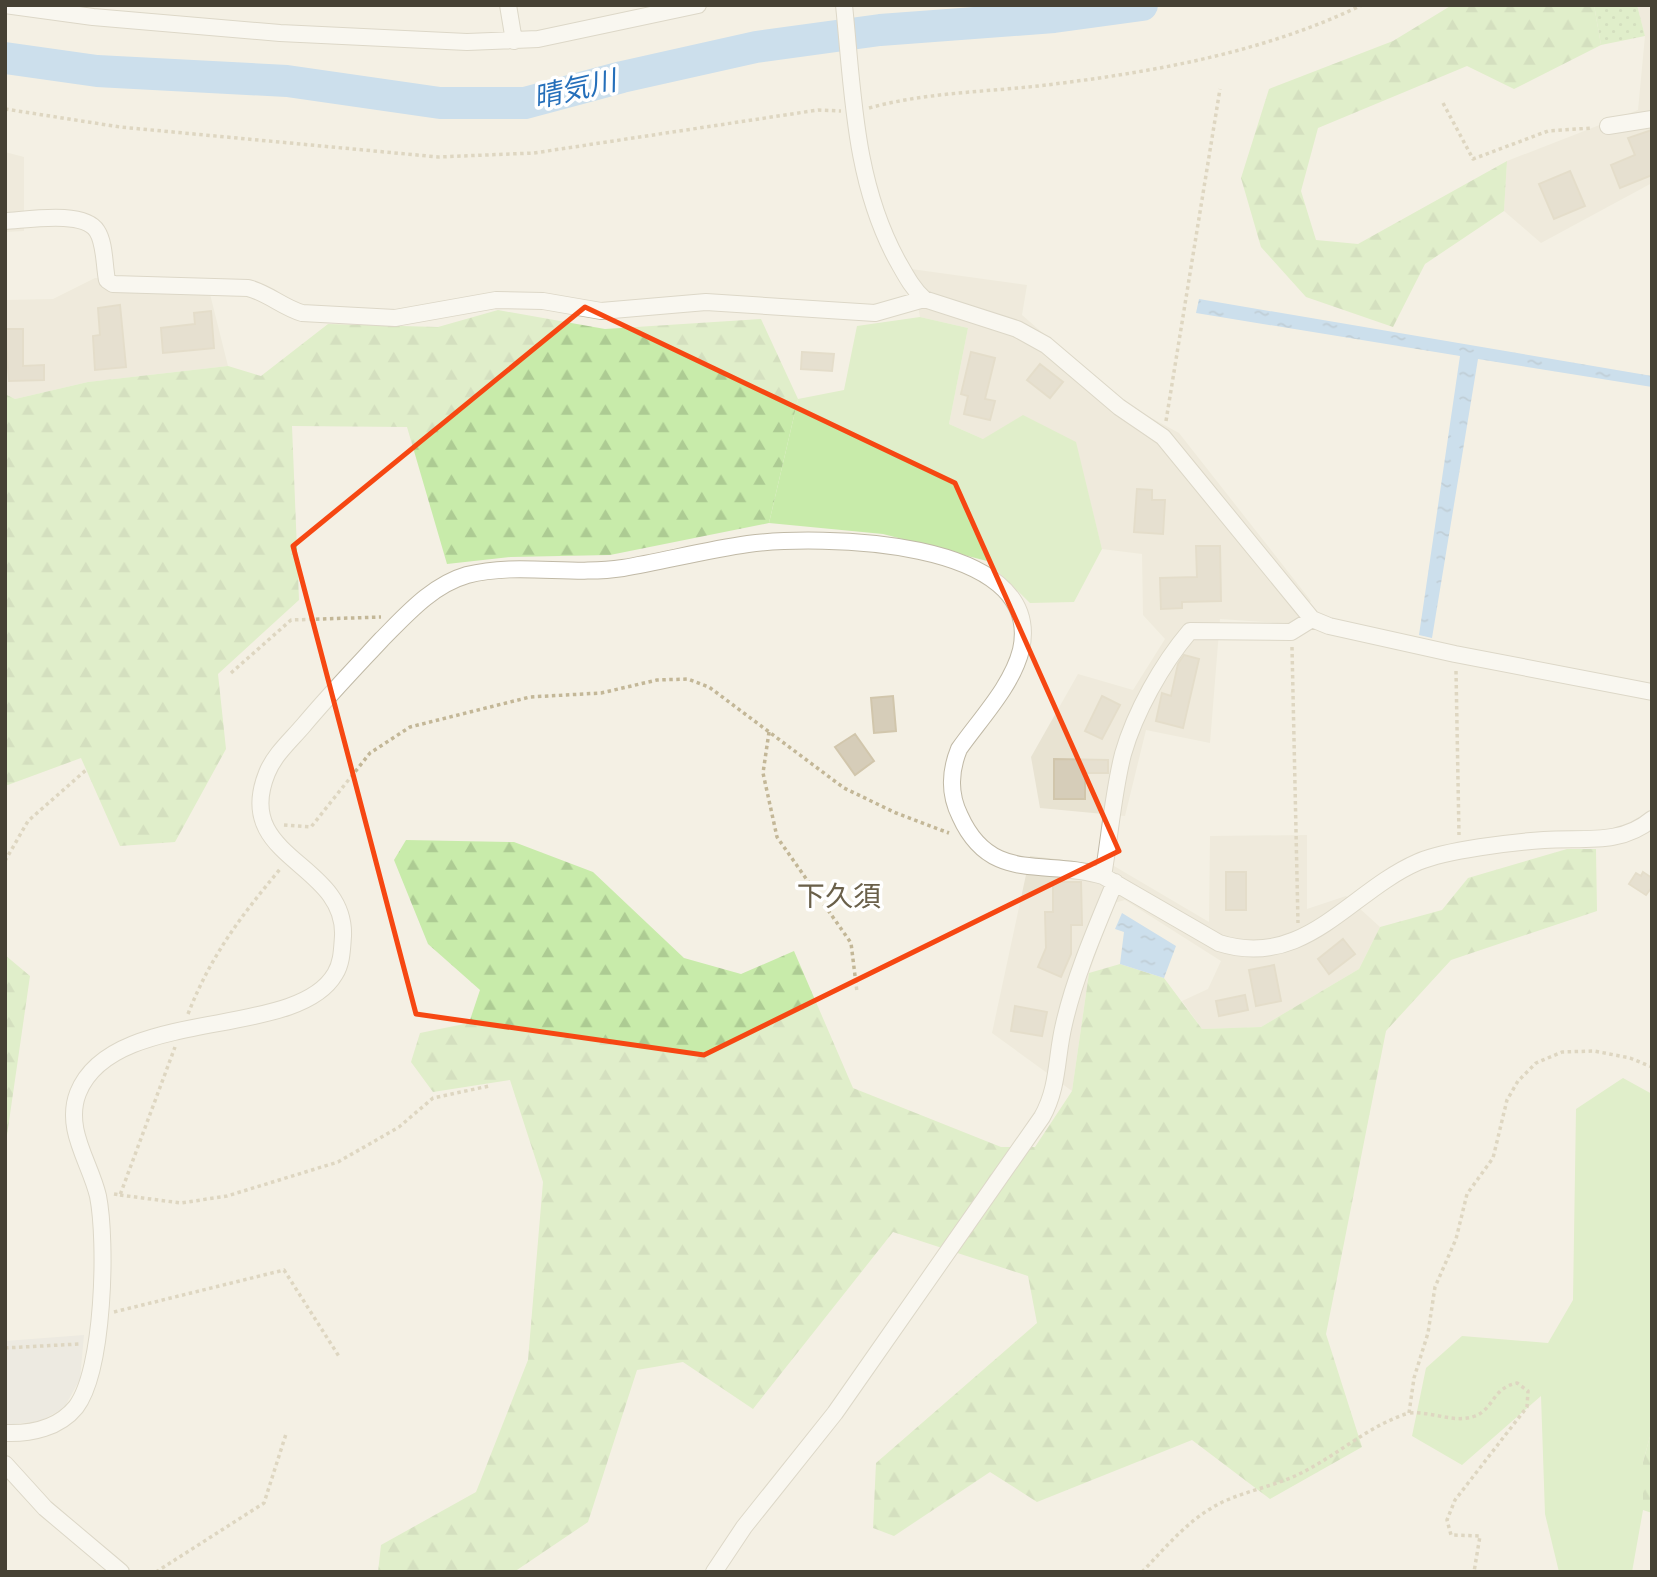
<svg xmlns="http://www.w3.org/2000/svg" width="1657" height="1577" font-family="'Sofia Sans Condensed','Noto Sans JP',sans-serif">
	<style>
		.residential { fill: #e8e3d2 }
		.grass { fill: #c8ebaa }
		.forest { fill: url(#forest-firs) }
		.garden { fill: url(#garden-dots) }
		.parking { fill: #e4e2dd }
		.water { fill: url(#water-ripples) }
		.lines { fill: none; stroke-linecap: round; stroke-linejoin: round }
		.river { stroke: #9cc9f5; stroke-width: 32 }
		.building { fill: #d6cdb9; stroke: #d1c6ac; stroke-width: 2 }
		.street-casing { stroke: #c0b9a6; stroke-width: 18 }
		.path { stroke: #c3b797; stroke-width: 3.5; stroke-dasharray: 3.5 3.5; stroke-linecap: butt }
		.street { stroke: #fff; stroke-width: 16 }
		.marked { fill: none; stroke: #f64712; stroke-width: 5; stroke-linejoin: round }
		.labels { text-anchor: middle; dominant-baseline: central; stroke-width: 7; stroke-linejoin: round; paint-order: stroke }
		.water-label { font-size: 28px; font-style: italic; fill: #256fba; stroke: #fff }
		.neighbourhood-label { font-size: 28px; fill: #6a604a; stroke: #fff }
	</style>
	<defs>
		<pattern id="forest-firs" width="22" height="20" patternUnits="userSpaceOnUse" patternTransform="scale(1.75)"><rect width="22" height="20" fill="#c8ebaa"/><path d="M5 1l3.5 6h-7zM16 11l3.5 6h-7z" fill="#adcb93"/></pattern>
		<pattern id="garden-dots" width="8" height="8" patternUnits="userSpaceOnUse" patternTransform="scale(1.75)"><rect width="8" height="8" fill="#c8ebaa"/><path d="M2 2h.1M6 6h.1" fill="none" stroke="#adcb93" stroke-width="1.8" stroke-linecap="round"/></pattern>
		<pattern id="water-ripples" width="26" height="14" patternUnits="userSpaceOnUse" patternTransform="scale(1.75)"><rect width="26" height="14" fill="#9cc9f5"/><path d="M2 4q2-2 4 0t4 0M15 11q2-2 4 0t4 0" fill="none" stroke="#81a5c7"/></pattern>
	</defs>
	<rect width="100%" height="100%" fill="#f4f0e4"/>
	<path class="residential" d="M1637,5H1652V183L1541,243L1504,211L1507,161L1638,110L1645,36Z
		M5,152L24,157V231L5,232Z
		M911,269L1027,285L1022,315L1122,402L1179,433L1311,601L1293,624L1220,619L1210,743L1146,730L1125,816L1040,808L1031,757L1078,674L1133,690L1165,639L1143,615L1142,554L1102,549L1075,442L983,439L949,424L968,328L920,317Z
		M95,278L207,282L228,366L88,382L15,399L5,394V300L53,299Z
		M1307,835V909L1346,896L1380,927L1359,969L1261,1027L1202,1029L1182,1001L1208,989L1221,961L1125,900L1114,903L1089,973L1072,1091L992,1033L1030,856L1114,866L1209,922L1210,836Z"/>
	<path class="grass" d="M920,317L968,328L949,424L983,439L1023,415L1076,442L1102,549L1074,602L1030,603L987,561L883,534L769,523L798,399L844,390L857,326Z
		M1623,1078L1652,1094V1429L1643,1462V1510L1632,1572H1559L1545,1514L1541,1396L1462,1465L1412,1436L1426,1368L1462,1336L1548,1343L1573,1300L1576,1109Z"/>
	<path class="forest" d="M1452,5H1594L1601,45L1514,89L1467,66L1318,128L1301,191L1316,240L1358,244L1507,161L1504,211L1425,264L1393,327L1306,297L1261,247L1241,178L1269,89L1393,41Z
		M498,310L605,329L761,319L798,399L769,523L610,555L511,557L447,564L407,427L292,426L299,600L218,674L226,749L175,842L120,846L81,758L5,786V394L15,399L88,382L228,366L261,376L328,324L438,327Z
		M406,840L514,842L593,872L684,958L741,974L794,951L853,1088L1001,1147H1035L1072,1091L1089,973L1120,964L1164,978L1202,1029L1261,1027L1359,969L1380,927L1442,910L1468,878L1567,849H1596L1597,911L1451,960L1386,1031L1326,1334L1362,1447L1270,1499L1192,1440L1037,1502L990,1472L894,1536L873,1528L876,1463L1037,1323L1028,1276L893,1232L753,1409L683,1362L637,1370L588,1522L514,1572H378L381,1545L476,1492L528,1360L543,1182L510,1080L433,1092L411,1062L420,1033L469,1023L480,990L428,944L394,860Z
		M5,955L30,976L5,1149Z
		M1652,1429V1513L1643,1510V1462Z"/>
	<path class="garden" d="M1594,5H1637L1645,36L1601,45Z"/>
	<path class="parking" d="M84,1335L80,1379L64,1408L40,1421L5,1425V1341Z"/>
	<path class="water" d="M1199,299L1652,376V387L1478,359L1432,638L1419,635L1460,356L1196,313Z
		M1122,913L1176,946L1164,978L1120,964L1124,932L1115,929Z"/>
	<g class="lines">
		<path class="river" d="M5,58L97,71L287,81L440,103H525L622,77L756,47L880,30L1054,17L1142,5"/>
	</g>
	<path class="building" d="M1652,130V175L1620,188L1611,165L1635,155L1628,138Z
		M1570,171L1585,206L1554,219L1539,184Z
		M120,305L126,367L95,370L93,336L100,335L98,308Z
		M211,311L214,348L163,353L161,328L195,324L194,313Z
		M5,329H23V366L44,365V380L9,381Z
		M802,352L834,354L832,371L801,369Z
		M971,352L995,358L985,399L995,401L990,420L964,414L968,396L961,394Z
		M1040,364L1063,382L1050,398L1027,380Z
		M1137,489L1152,490V500H1165L1163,534L1134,532Z
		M1196,546H1220L1221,601L1182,602V608L1161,609L1160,578L1197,577Z
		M1184,655L1199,659L1183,728L1156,721L1162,693L1171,696L1178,664Z
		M893,696L896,731L874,733L871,698Z
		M1102,696L1120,705L1102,739L1085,731Z
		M855,734L874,761L855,775L835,747Z
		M1054,759L1108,760V773H1085V799H1054Z
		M1226,872H1246V910H1226Z
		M1643,872L1652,878V887L1646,895L1629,884L1636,873L1641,876Z
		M1053,882H1081L1082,925H1071V954L1061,977L1038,967L1046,948L1045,912H1053Z
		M1343,939L1355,954L1329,974L1318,959Z
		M1274,965L1281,1001L1256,1006L1249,970Z
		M1245,995L1248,1010L1219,1016L1216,1001Z
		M1015,1006L1047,1012L1042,1036L1011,1031Z"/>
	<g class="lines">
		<g class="street-casing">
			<path id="street" d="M5,5L93,17L280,33L467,42L538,39L698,5
				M508,5L514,41
				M844,5C853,92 854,181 897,260C905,274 912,288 924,299L1017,329L1046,345L1119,407L1163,437L1312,619L1329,626L1455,654L1652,692
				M1608,126L1652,119
				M5,221C27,220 84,210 97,231C105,243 104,265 107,280L113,284L248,288C268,293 282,307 302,313L395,318L496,300L543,301L601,311L706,302L875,313L924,299
				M1103,876C1110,836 1113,793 1123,754C1135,712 1162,664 1190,631L1291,632L1312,619
				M5,1433C31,1434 59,1428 76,1407C104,1370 107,1242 98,1196C90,1162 64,1129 78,1093C113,1005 296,1041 335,974C342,963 342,949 343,936C346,862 232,859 267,773C274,755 291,740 303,726C328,696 355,668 382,639C406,615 432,585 467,575C517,562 571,576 623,568C664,561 706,550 748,544C816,535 1046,536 1021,650C1012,686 980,719 959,749C950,771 949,794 960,816C991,885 1045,858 1103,876L1219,943C1305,970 1349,892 1418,862C1446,850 1513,842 1544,840C1582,837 1620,846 1652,819
				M5,1464L45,1508L121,1572
				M714,1572L744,1527L835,1413L1042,1117C1059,1087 1056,1056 1064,1024C1075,976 1096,928 1115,882"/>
		</g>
		<path class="path" d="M1443,103L1473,159L1548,131L1592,128
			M869,108C923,93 982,92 1038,86C1147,73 1261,54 1362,5
			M5,109L120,127L438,157L534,153L818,110L841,111
			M1166,421L1220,89
			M1292,647L1298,923
			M1456,671L1459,835
			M231,673L291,620L381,617
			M769,732L763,773L777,837L851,943L857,992
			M284,825L311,827L370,753L410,727L530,697L601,693L657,680L688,679L709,687L844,788L896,813L949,833
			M5,861L28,821L86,770
			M188,1014C211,955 241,916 281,868
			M114,1194L120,1195L175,1047
			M120,1195L181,1203L227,1196L338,1162L399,1127L433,1098L489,1086
			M114,1312L284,1270L340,1358
			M5,1348L79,1344
			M1410,1413C1432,1411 1455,1424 1475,1416C1494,1409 1492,1388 1517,1383L1528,1391L1527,1407L1455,1500L1447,1520L1451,1535L1480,1536L1474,1572
			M156,1572L264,1503L286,1434
			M1142,1572C1168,1545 1192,1515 1227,1500C1253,1489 1282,1484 1307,1470C1341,1452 1372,1424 1409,1413L1414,1378L1428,1333L1435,1287L1456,1239L1467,1194L1493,1158L1507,1100L1518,1081L1536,1063L1562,1052L1594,1051L1630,1058L1652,1067"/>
		<use href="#street" class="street"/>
	</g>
	<path d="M0 0H1657V1577H0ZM585,307L955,483L1119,851L704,1055L416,1014L293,546Z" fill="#f4f0e4" fill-opacity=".55" fill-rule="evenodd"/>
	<path class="marked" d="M585,307L955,483L1119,851L704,1055L416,1014L293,546Z"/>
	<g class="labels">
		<g class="water-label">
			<text transform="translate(575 90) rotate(-13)">晴気川</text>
		</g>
		<g class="neighbourhood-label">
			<text x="839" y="897">下久須</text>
		</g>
	</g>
	<rect width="1657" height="1577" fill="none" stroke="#464134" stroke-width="14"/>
</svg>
